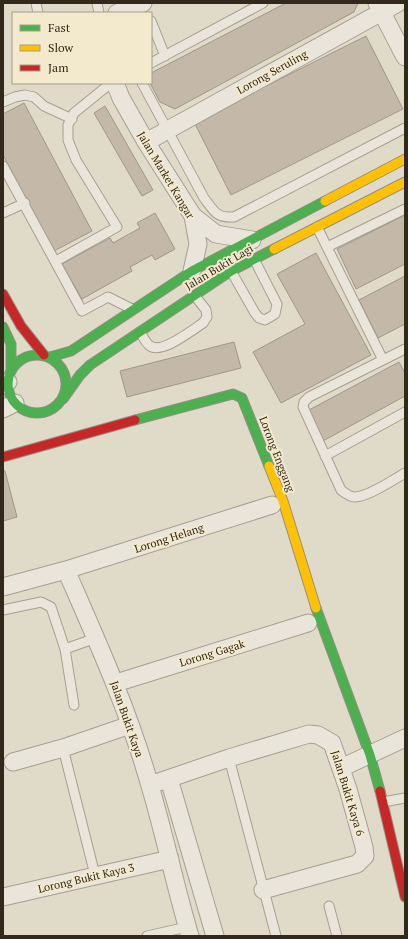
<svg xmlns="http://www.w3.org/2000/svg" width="408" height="939" font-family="'PT Serif',serif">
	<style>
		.building { fill: #c4b9a9; stroke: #a09788 }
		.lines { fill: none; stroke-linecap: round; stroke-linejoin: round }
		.lane-casing { stroke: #a59f92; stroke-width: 11 }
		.street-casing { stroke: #a59f92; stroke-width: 19 }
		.fast-casing { stroke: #958f82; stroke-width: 11 }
		.slow-casing { stroke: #958f82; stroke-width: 11 }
		.jam-casing { stroke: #958f82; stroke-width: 11 }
		.lane { stroke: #e9e5da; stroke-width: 9 }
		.street { stroke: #e9e5da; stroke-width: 17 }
		.fast { stroke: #4caf50; stroke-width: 9 }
		.slow { stroke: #ffc107; stroke-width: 9 }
		.jam { stroke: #c62828; stroke-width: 9 }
		.labels { text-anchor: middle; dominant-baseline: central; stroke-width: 4; stroke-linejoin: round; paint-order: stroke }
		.street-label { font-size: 11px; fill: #33281c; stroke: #f3eacd }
	</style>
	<rect width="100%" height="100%" fill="#e0dbc8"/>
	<path class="building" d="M286,3H358L354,12L175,109L160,102L150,83L151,73Z
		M366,36L403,109L231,195L194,122Z
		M24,103L92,231L54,251L3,155V114Z
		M105,106L153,190L142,196L94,113Z
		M155,213L175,249L155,260L152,255L130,267L132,271L82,299L62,264L110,238L113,243L140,228L137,223Z
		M405,215V264L356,289L337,249Z
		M316,253L371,355L281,403L253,352L305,324L277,274Z
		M405,276V324L378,338L359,300Z
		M234,342L241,368L127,397L120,371Z
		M399,362L405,373V396L323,441L307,411Z
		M3,471H5L17,517L3,521Z"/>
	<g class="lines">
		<g class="lane-casing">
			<path id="lane" d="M36,3L38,13
				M97,3L99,13
				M151,21L165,56
				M151,63L263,3
				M142,83L204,198C214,211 216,218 234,217L405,128
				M3,102L15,97L25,95L34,97L44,106L72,119
				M3,166L82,311L108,297L132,309
				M3,213L25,203
				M317,227L383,360
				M327,247L405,209
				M56,261L117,227L76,160L68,140V125L74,113L111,83
				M231,271L255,313L259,318L265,320L275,314L277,304L254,259
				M140,332C143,336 145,342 149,345C160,356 192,330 203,323L207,317L206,310L195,296
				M405,349L309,397L304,402L303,407L341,490C345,493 350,497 355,497C368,497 393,480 405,473
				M325,456L405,412
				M3,610L41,602L51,607L65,649L74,705
				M65,649L96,638
				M63,748L95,875
				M229,758L276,936
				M383,802L405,798
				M329,906L337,936
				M147,936L187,927"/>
		</g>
		<g class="street-casing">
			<path id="street" d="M377,3L405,57
				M117,13L143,3
				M115,83L121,98L146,142L193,216L198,244L192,271
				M146,142L398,3
				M193,216L216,234L252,240
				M3,385L8,382
				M3,409L15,403
				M66,570C97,641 129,711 150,786C165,836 175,886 190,936
				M3,587L66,570L272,505
				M116,683L308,623
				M13,762L63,748L130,725
				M341,768L405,738
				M169,779L215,936
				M150,785L229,758L309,734L318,735L332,743L348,789L364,847L365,856L357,864L263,890
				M3,897L170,859"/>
		</g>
		<g class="fast-casing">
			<path id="fast" d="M3,327L11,344V371
				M8 384a29 29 0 1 1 58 0a29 29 0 1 1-58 0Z
				M50,357L71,351L192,271L325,201
				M63,399L80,375L90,365L231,271L274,249
				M135,420L233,394L242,398L269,466
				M316,608L370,755L380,791"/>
		</g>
		<g class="slow-casing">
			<path id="slow" d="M325,201L405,159
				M274,249L405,182
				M269,466L283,501L316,608"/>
		</g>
		<g class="jam-casing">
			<path id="jam" d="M3,294L21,326L44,355
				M3,457L135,420
				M380,791L405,897"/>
		</g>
		<use href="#lane" class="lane"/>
		<use href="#street" class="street"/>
		<use href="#fast" class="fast"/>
		<use href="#slow" class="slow"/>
		<use href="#jam" class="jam"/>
	</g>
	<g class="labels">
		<g class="street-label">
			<text transform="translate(272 72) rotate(-29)">Lorong Seruling</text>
			<text transform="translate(166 175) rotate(59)">Jalan Market Kangar</text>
			<text transform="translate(219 267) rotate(-31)">Jalan Bukit Lagi</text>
			<text transform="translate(277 454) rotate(69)">Lorong Enggang</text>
			<text transform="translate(169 538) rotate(-18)">Lorong Helang</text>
			<text transform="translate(212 653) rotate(-17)">Lorong Gagak</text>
			<text transform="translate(127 719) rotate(71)">Jalan Bukit Kaya</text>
			<text transform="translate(348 793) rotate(73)">Jalan Bukit Kaya 6</text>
			<text transform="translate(86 878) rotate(-13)">Lorong Bukit Kaya 3</text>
		</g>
	</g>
	<rect width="408" height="939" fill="none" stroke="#33281c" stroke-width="8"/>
	<rect x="12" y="12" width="140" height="72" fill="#f3eacd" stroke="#a69c86"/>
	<rect x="20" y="25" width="20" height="6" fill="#4caf50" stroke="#a69c86"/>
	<text x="48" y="32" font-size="12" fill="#33281c">Fast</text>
	<rect x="20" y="45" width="20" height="6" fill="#ffc107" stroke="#a69c86"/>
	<text x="48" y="52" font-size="12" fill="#33281c">Slow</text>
	<rect x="20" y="65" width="20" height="6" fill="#c62828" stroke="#a69c86"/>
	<text x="48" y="72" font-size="12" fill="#33281c">Jam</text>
</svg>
